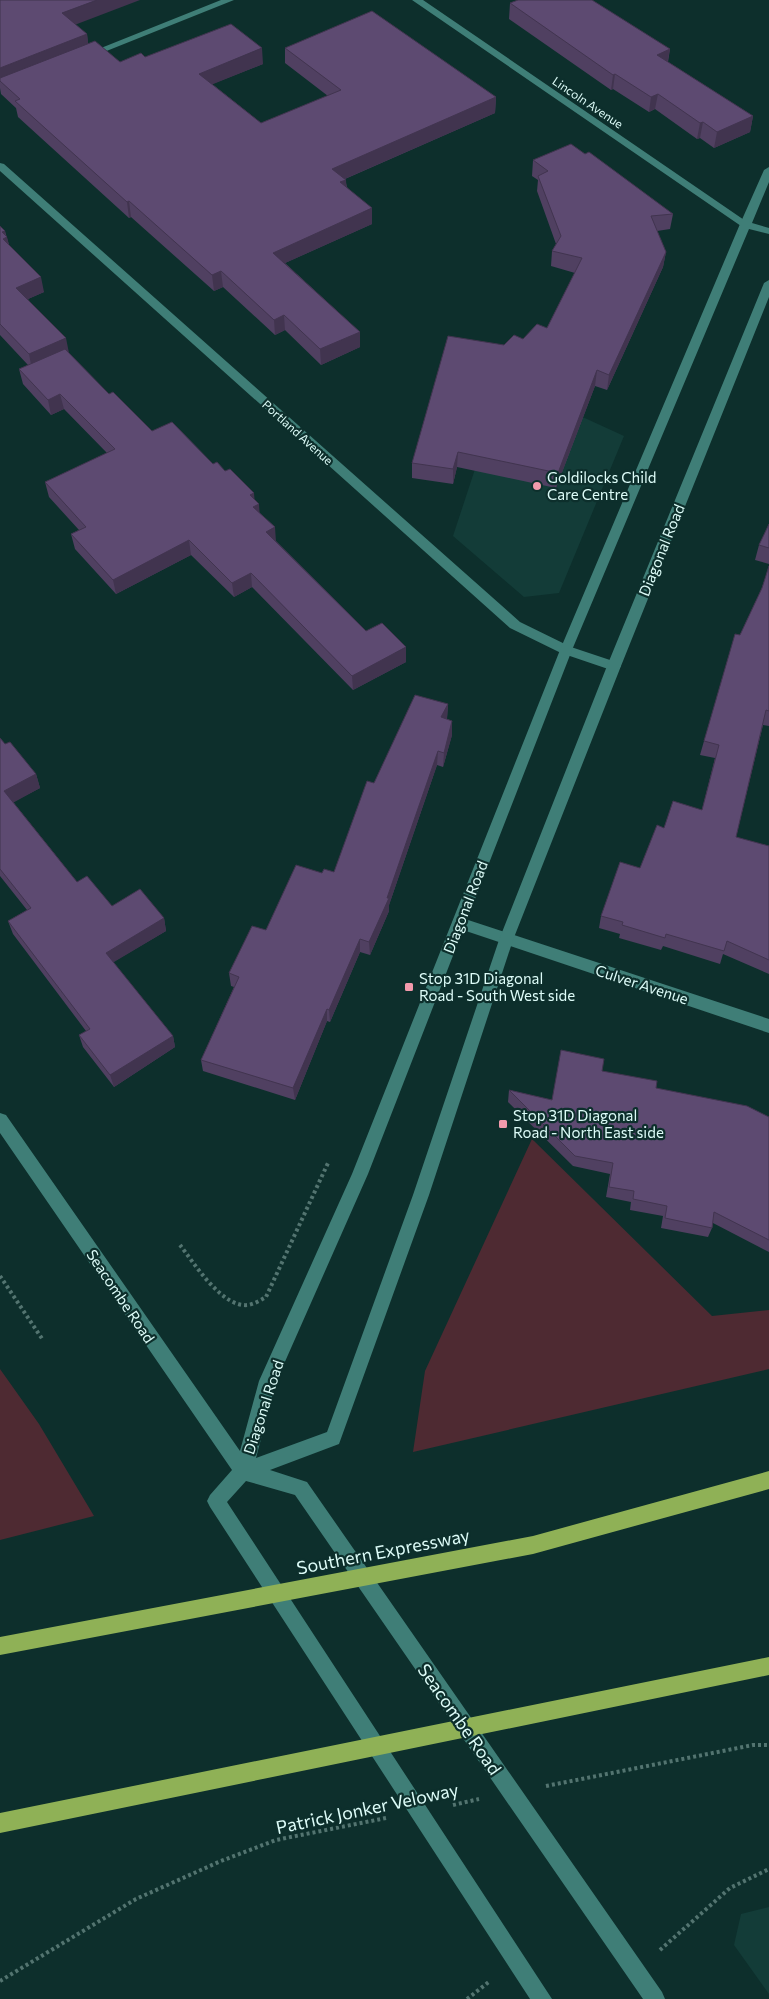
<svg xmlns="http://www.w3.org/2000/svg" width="769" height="1999" font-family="Commissioner,sans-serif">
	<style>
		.built { fill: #133c38 }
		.green { fill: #4e2a32 }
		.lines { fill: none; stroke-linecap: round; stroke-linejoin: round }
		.path { stroke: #537470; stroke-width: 4; stroke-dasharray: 3 3; stroke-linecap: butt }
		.minor { fill: #3f7e77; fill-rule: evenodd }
		.secondary { fill: #3f7e77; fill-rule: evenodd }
		.motorway { fill: #8fb156; fill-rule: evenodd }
		.wall { fill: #504061 }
		.shaded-wall { fill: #41344f }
		.building { fill: #5d4a71; stroke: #41344f }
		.poi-dot { fill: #f29aac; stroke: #0d2f2c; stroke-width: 2 }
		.labels { text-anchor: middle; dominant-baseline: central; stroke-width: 4.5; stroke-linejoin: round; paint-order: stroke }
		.far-street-label { font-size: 12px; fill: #ddfcf8; stroke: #0d2f2c }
		.poi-label { font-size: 15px; fill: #ddfcf8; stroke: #0d2f2c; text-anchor: start }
		.street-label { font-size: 15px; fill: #ddfcf8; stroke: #0d2f2c }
		.near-street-label { font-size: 18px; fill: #ddfcf8; stroke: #0d2f2c }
	</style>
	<rect width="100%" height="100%" fill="#0d2f2c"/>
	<path class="built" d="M504,381L624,436L559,593L524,597L453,536Z
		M769,1907V1994L734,1945L741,1914Z"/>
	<path class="green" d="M532,1139L712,1316L769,1310V1369L413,1452L425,1371Z
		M0,1369L39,1424L94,1516L0,1540Z"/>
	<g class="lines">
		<path class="path" d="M180,1245C194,1263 222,1308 248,1305C254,1304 261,1300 266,1297L328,1163
			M0,1276L43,1340
			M546,1786L753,1745H769
			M453,1805L479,1799
			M660,1950L730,1888L769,1869
			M0,1981L136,1899L221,1861L276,1840L386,1818
			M467,1999L490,1981"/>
		<path class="minor" d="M221,0H234L89,58L86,59L81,56Z
			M412,0H423L750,224L745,227L741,226Z
			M0,163L4,164L520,622L571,647L619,663L621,666L619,669L614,671L561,653L510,628L0,171Z
			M459,917L769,1019V1033L454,927L452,923L454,919Z"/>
		<path class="secondary" d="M769,167V182L752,223L769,228V234L749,229L572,650L368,1174L276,1382L256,1458L327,1432L413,1195L499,940L607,666L764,283L769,280V297L621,666L513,940L429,1195L339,1444L270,1470L307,1482L662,1992L665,1999H643L295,1495L246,1481L227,1502L552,1999H530L210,1507L207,1501L210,1495L232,1470L0,1133V1113L6,1115L240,1451L259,1381L352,1174L560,650L740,224L764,170Z"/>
		<path class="motorway" d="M769,1471V1489L533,1554L0,1655V1637L533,1536Z
			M769,1657V1675L0,1833V1813Z"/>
	</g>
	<path class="wall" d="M0,0L75,25L87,34L88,44L120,62L145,57L263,64L212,84L261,123L328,96L285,63V48L496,97L495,113L345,179L347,187L372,224L285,263L360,332V347L321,365L285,330L275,335L223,287L214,291L131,217L129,218L18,117L16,108L1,94L0,88Z
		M510,3L670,49L668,62L753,116L750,132L714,148L700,138L697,139L655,109L649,112L613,89L611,90L509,19Z
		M533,160L673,214L670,229L657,231L666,252L663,267L607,390L595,386L556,488L457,467L453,484L412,478V463L504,345L523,339L547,328L575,273L551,266L552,251L556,244L537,191L538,180L532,176Z
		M0,226L5,231L9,245L44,292L28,299L69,354L109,394L152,431L213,464L254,500L259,504V513L276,541L366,631L406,662L353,690L252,587L234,597L191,555L116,594L75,549L71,534L79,530L49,497L45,482L107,453L64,409L51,415L23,384L19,369L28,365L0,335Z
		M769,524V564L755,560L759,545Z
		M769,566V726L763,725L736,837L769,846V974L723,954L720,964L663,946L661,950L619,938L620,934L599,928L601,916L640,868L664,828L702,810L715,758L700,755L704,741L740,635L762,588Z
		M448,704L447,719L452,721V735L443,767L437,765L389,905V911L370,955L360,952L330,1022L327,1021L295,1100L203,1071L201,1060L234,987L231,986L229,973L266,930L322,873L334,872L374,783Z
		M0,738L5,744L36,774L40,788L13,802L77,882L112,906L164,918L166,931L113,962L173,1036L175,1047L114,1087L83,1047L79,1035L86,1031L13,934L8,921L27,910L0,876Z
		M602,1071L656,1088L769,1117V1252L713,1223L712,1228L708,1237L661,1228L663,1216L630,1210L631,1202L606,1197L610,1174L573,1166L508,1102L509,1090L552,1100Z"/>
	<path class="shaded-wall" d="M97,0H140L64,29L62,13Z
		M87,34L89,50L0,81V68Z
		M262,48L263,64L201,89L199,74Z
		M670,49L667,64L657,55Z
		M615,74L613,89L611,90L613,75Z
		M658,94L655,109L649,112L651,97Z
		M496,97L495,113L333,184L332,169Z
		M753,116L750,132L714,148L717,132Z
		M703,122L700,138L697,139L700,123Z
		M346,180L347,195L340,182Z
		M129,201L131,217L129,218L127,202Z
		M372,208V224L274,268L273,253Z
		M5,231L6,238L7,237L11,253L6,255L2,232Z
		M666,252L663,267L607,390L609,375Z
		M221,271L223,287L214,291L212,275Z
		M41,277L44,292L19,303L16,288Z
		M284,315L285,330L275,335L274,320Z
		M360,332V347L321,365L320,349Z
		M66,338L69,353L32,370L29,354Z
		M597,370L595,386L556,488L558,473Z
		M60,394L64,409L51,415L48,400Z
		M458,452L457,467L453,484V469Z
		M254,493L255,505L259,504L260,518L254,521L250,495Z
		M275,527L276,542L266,532Z
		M189,540L191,555L116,594L113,580Z
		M251,573L252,587L234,597L232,583Z
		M406,647V662L353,690L352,676Z
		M448,704L447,718L440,731L441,717Z
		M452,721V735L443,767L444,753Z
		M438,751L437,765L389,905V911L370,955L369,942L387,898Z
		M36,774L40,788L9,805L4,791Z
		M164,918L166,931L109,965L106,953Z
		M360,939V952L330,1022L329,1010Z
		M327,1009V1021L295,1100L293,1088Z
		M173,1036L175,1047L114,1087L110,1075Z"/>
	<path class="building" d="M0,0H97L62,13L87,34L0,68Z
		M518,0H592L670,49L657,55L753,116L717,132L703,122L700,123L658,94L651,97L615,74L613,75L510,3Z
		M372,11L496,97L332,169L346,180L340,182L372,208L273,253L360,332L320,349L284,315L274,320L221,271L212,275L129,201L127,202L15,101L20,99L0,81V78L95,41L120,62L141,53L145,57L231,24L262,48L199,74L261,123L341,90L285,48Z
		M571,144L585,154L589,152L673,214L651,216L666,252L609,375L597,370L558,473L458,452L453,469L412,463L448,336L504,345L514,335L523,339L537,324L547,328L582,258L552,251L561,236L538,176L548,171L533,160Z
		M0,226L5,231L2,232L7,237L3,239L41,277L16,288L66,338L29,354L0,324Z
		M65,349L109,394L113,392L152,431L172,422L213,464L217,462L225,471L230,469L254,493L250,495L259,504L253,507L275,527L266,532L366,631L382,623L406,647L352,676L251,573L232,583L189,540L113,580L71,534L86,527L45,482L115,449L60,394L48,400L19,369Z
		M769,524V548L759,545Z
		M769,566V711L766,710L736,837L769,846V960L727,941L724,951L666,934L665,938L622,925L623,922L601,916L620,862L640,868L657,825L664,828L673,801L702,810L719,745L704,741L735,634L740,635L762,588Z
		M415,695L448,704L441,717L452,721L444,753L438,751L387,898H389L369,942L360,939L329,1010L327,1009L293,1088L201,1060L239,977L229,973L252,926L266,930L296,865L322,873L324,869L334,872L367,781L374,783Z
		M0,738L5,744L10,742L36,774L4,791L77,882L87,876L112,906L140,889L164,918L106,953L173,1036L110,1075L79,1035L90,1029L8,921L31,908L0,869Z
		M561,1050L604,1059L602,1071L657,1081L656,1088L747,1106L769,1117V1240L714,1212L712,1228L665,1218L667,1206L633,1199L634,1191L609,1187L613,1163L575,1156L509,1090L552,1100Z"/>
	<g class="poi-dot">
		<circle cx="537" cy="486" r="5"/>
		<rect x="404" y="982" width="10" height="10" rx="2.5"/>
		<rect x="498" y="1119" width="10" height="10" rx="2.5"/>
	</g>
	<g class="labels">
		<g class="far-street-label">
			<text transform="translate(588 102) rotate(34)">Lincoln Avenue</text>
			<text transform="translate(298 432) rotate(42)">Portland Avenue</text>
		</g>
		<g class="poi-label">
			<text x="547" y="477">Goldilocks Child<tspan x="547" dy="17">Care Centre</tspan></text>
			<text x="419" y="978">Stop 31D Diagonal<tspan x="419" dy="17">Road - South West side</tspan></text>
			<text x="513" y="1115">Stop 31D Diagonal<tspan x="513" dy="17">Road - North East side</tspan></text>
		</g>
		<g class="street-label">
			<text transform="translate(661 550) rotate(-68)">Diagonal Road</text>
			<text transform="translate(465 907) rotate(-69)">Diagonal Road</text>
			<text transform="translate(642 984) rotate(18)">Culver Avenue</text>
			<text transform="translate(121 1296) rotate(56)">Seacombe Road</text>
			<text transform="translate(263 1407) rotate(-72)">Diagonal Road</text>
		</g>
		<g class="near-street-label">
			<text transform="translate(383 1551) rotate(-11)">Southern Expressway</text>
			<text transform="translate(460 1719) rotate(55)">Seacombe Road</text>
			<text transform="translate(367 1808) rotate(-12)">Patrick Jonker Veloway</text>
		</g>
	</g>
</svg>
